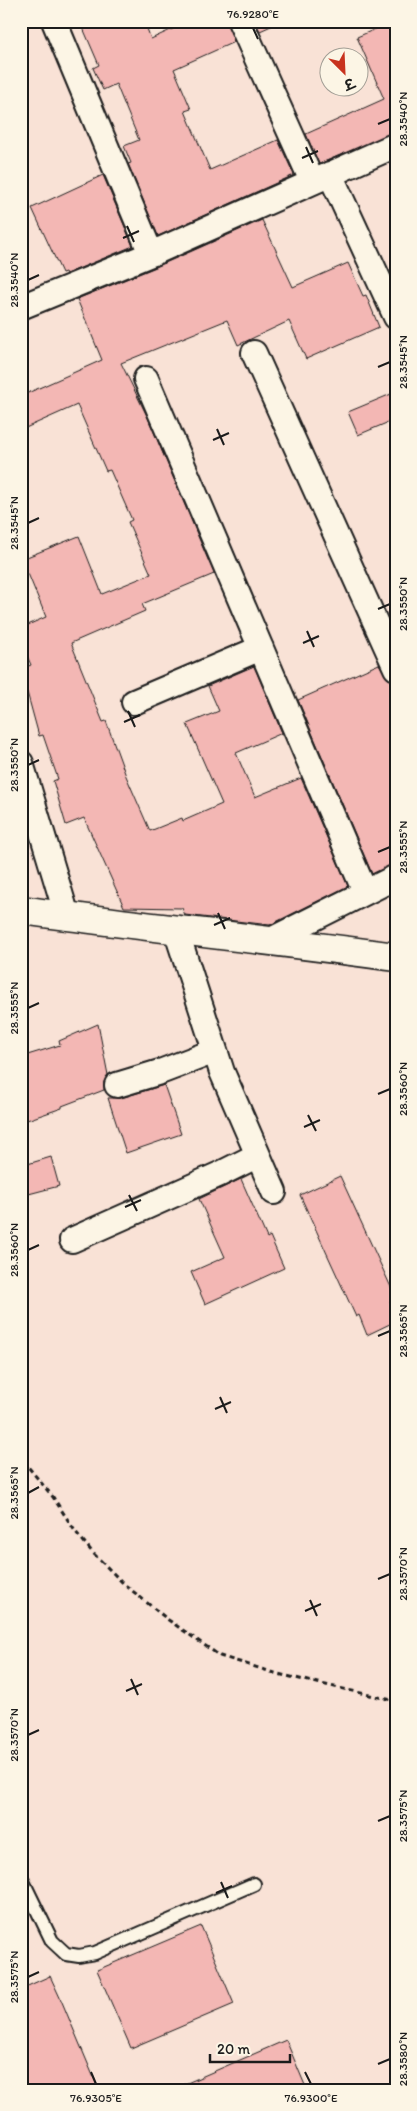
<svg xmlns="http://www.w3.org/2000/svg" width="417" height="2111" font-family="Itim,'Playpen Sans Deva',sans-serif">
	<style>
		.building { fill: #f3b7b4; stroke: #1c1c1c }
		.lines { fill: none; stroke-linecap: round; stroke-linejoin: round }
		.lane-casing { stroke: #1c1c1c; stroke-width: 16 }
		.street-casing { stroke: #1c1c1c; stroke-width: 28 }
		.secondary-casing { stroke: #1c1c1c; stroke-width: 31 }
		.path { stroke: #1c1c1c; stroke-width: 3; stroke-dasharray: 5 4; stroke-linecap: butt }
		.lane { stroke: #fcf5e5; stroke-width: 12 }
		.street { stroke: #fcf5e5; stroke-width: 24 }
		.secondary { stroke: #fcf5e5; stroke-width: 28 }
		.ticks { fill: none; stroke: #1c1c1c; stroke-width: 2 }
		.neatline { fill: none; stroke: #1c1c1c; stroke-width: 2 }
		.ticks-label { font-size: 12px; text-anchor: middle; fill: #1c1c1c }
	</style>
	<rect width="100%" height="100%" fill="#f9e2d6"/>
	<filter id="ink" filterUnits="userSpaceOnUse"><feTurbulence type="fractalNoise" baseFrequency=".02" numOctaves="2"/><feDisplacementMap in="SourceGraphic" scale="10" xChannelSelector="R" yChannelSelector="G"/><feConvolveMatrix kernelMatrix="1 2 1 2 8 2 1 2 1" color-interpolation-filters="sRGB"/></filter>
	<g filter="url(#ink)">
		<path class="building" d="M80,21H144L151,39L190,21H227L234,42L174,69L191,109L185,111L210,170L278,140L294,175L158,236L128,164L131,163L124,146L139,140L116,84L103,90L93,68L99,65Z
			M255,21H282L260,31Z
			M394,21H396V132L319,164L306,134L384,99L357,37Z
			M103,175L133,246L66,274L65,272L62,273L32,208Z
			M262,220L293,287L348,263L363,296L366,295L379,327L306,359L289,321L238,345L227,320L121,363L148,418L214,574L142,604L145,611L71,643L103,722L106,721L126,776L150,831L182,818L183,821L222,804L187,724L219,711L208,686L254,666L282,733L236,753L255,797L301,778L348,886L270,925L185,915L182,908L124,907L84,818L66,825L53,781L58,779L43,735L39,736L27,692L21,693V669L31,665L21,642V628L46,617L22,559L79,536L102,594L151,574L128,522L132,520L110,470L106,471L77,405L21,430V396L102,360L77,299L156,267Z
			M396,392V419L358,435L348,412Z
			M379,664L388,679L396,682V863L372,874L298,700Z
			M98,1024L108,1075L104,1082V1090L62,1106V1108L21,1122V1057L60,1045L59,1041Z
			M164,1085L181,1134L126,1153L108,1098H121Z
			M51,1157L59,1186L21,1196V1166Z
			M340,1176L396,1298L390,1301L396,1315V1321L367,1335L359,1315L356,1317L300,1195Z
			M241,1179L267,1238L270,1236L284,1268L205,1304L191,1272L225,1257L199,1199Z
			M201,1926L234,2004L131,2048L97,1970Z
			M50,1976L62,2002L99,2090H21V1989Z
			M286,2040L307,2090H171Z"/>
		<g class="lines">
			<g class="lane-casing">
				<path id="lane" d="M21,1877L52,1941L66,1954L79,1956L95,1953L254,1884"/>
			</g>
			<g class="street-casing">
				<path id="street" d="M54,21L151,254
					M240,21L312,181
					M330,174L396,317
					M21,307L151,254L396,145
					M254,353L396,668
					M146,379L365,892
					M134,702L261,648
					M21,763L67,916
					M176,930L222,1072L274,1192
					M271,940L396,877
					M117,1085L160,1072L215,1051
					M72,1240L220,1174L258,1155"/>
			</g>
			<g class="secondary-casing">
				<path id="secondary" d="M21,910C146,927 271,940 396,957"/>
			</g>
			<path class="path" d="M21,1463L29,1468L53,1497L75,1531L93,1553L124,1584L167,1619L220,1656L278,1674L396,1701"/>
			<use href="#lane" class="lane"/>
			<use href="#street" class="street"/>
			<use href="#secondary" class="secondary"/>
		</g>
	</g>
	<path class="ticks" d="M253,28L258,39M378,124L390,119M306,147L313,163M302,158L318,151M127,226L134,242M123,238L139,231M28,280L39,275M378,367L390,362M217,429L224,445M213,440L229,433M28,523L39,518M378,609L390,604M307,631L314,647M303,643L319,636M128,711L135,727M124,722L140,715M28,765L39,760M378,852L390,847M218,913L225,929M214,925L230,918M28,1008L39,1003M378,1094L390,1089M308,1115L316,1131M304,1127L320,1120M129,1195L137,1211M125,1207L141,1200M28,1250L39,1245M378,1336L390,1331M220,1397L227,1413M215,1409L231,1402M28,1493L39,1487M378,1579L390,1574M310,1600L317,1616M305,1611L321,1604M131,1679L138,1695M126,1691L142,1684M28,1735L39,1730M378,1821L390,1816M221,1882L228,1898M216,1893L232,1886M28,1977L39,1972M378,2064L390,2059M91,2072L96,2084M305,2072L311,2084"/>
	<rect width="417" height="2111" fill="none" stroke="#fcf5e5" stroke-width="55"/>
	<g transform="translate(344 72) rotate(156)"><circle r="24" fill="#fcf5e5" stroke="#a29e95"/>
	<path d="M0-4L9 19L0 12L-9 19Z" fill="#c8321e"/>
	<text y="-8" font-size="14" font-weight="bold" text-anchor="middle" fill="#1c1c1c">उ</text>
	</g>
	<path d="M210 2054v8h80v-8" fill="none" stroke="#1c1c1c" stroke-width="2.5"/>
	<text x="217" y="2054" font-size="15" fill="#1c1c1c" stroke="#fcf5e5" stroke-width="4" paint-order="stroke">20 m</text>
	<rect x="28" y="28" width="362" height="2056" class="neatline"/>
	<g class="ticks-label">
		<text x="253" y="18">76.9280°E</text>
		<text transform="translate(403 119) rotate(-90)" y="4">28.3540°N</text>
		<text transform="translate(14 280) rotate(-90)" y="4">28.3540°N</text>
		<text transform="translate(403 362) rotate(-90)" y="4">28.3545°N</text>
		<text transform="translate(14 523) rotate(-90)" y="4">28.3545°N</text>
		<text transform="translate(403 604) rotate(-90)" y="4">28.3550°N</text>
		<text transform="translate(14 765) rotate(-90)" y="4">28.3550°N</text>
		<text transform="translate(403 847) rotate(-90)" y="4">28.3555°N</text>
		<text transform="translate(14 1008) rotate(-90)" y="4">28.3555°N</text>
		<text transform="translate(403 1089) rotate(-90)" y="4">28.3560°N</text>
		<text transform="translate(14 1250) rotate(-90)" y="4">28.3560°N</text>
		<text transform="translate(403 1331) rotate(-90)" y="4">28.3565°N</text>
		<text transform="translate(14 1493) rotate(-90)" y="4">28.3565°N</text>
		<text transform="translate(403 1574) rotate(-90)" y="4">28.3570°N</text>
		<text transform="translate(14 1735) rotate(-90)" y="4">28.3570°N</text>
		<text transform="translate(403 1816) rotate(-90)" y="4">28.3575°N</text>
		<text transform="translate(14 1977) rotate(-90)" y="4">28.3575°N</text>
		<text transform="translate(403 2059) rotate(-90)" y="4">28.3580°N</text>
		<text x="96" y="2102">76.9305°E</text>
		<text x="311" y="2102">76.9300°E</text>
	</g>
</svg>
